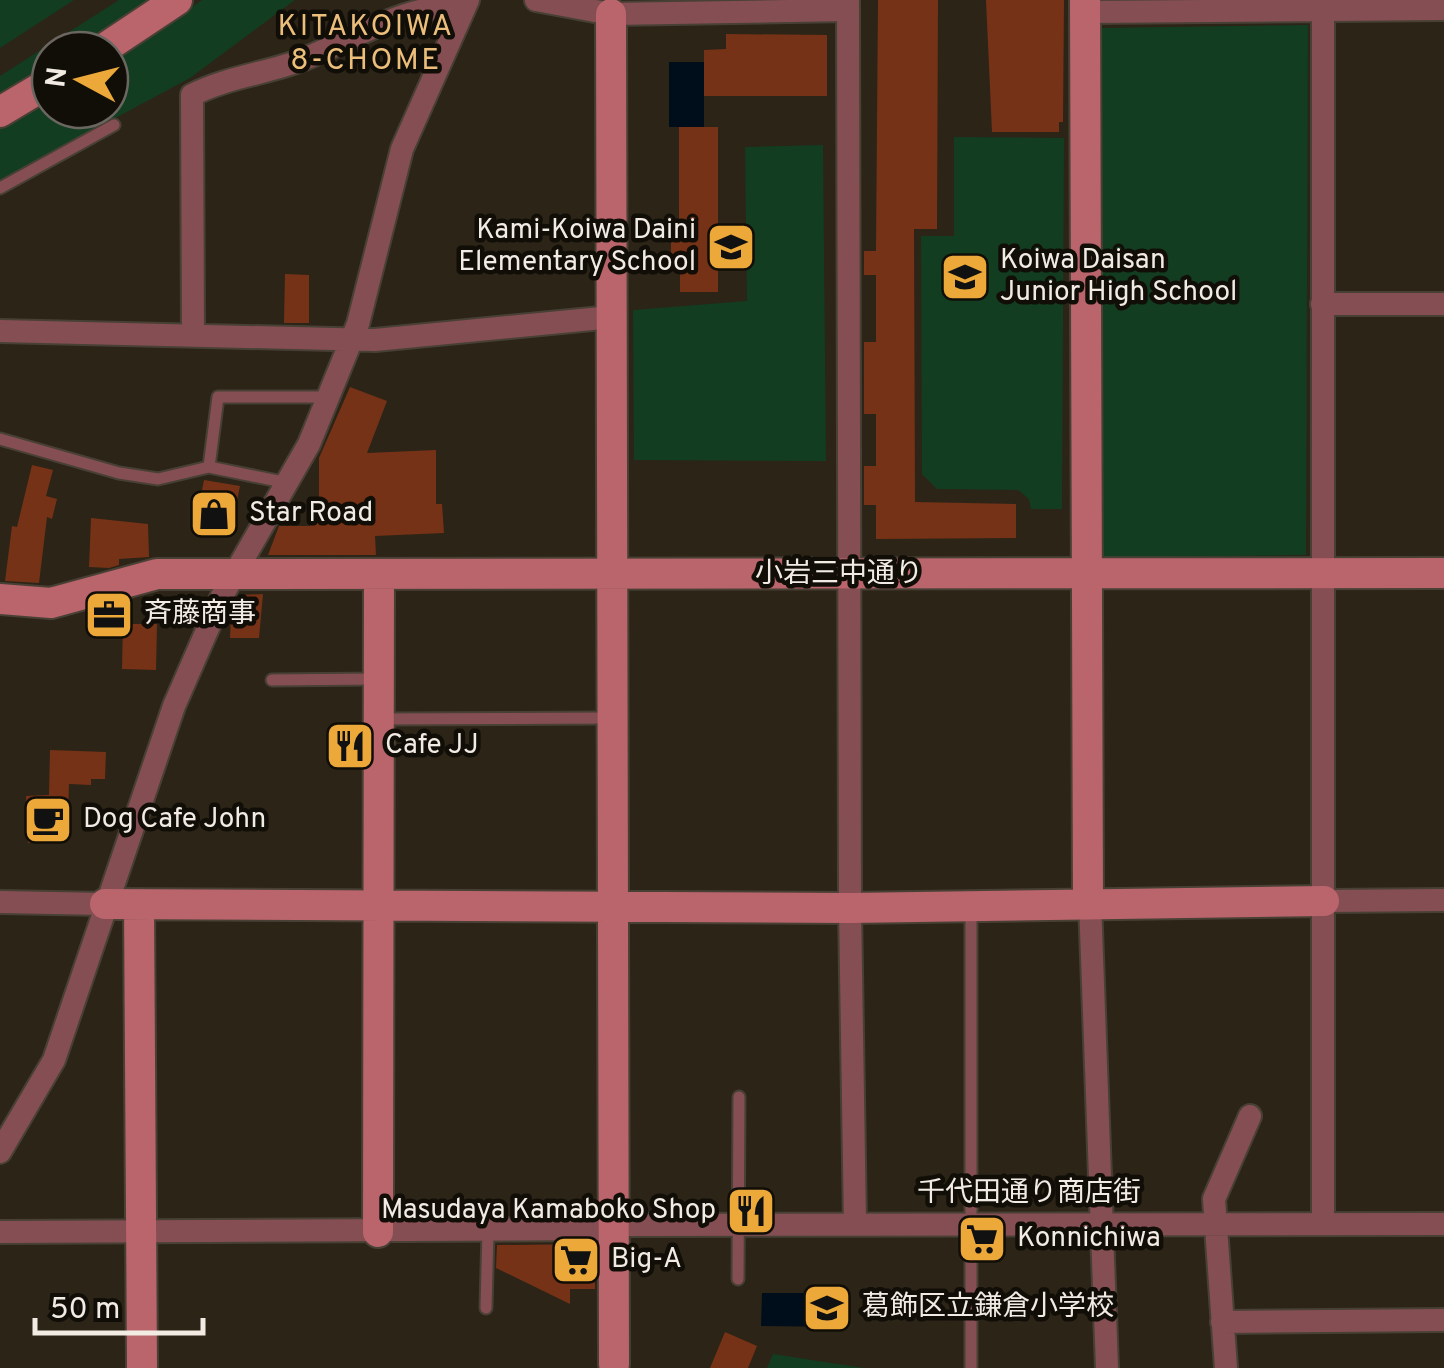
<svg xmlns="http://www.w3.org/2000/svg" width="1444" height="1368" font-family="Overpass,'Noto Sans JP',sans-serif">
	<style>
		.green { fill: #123d21 }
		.water { fill: #000e1c }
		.building { fill: #763216 }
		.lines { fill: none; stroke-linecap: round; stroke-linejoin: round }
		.lane-casing { stroke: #484034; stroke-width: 15 }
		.street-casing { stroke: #484034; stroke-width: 26 }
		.secondary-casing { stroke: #484034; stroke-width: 34 }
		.lane { stroke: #854e53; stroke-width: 11 }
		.street { stroke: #854e53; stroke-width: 22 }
		.secondary { stroke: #ba646c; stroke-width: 30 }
		.labels { text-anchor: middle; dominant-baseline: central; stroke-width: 9; stroke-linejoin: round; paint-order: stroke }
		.poi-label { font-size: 28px; fill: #f1ebe3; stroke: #110e08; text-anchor: start }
		.street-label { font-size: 28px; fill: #f1ebe3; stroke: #110e08 }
		.neighbourhood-label { font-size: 30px; letter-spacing: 2.5px; fill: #ecbe7b; stroke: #110e08 }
	</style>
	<rect width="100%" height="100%" fill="#2c2417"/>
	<path class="green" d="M0,0H74L0,48Z
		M119,0H152L76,50H50V65L0,95V76Z
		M202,0H295L190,78L0,180V128L50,99V110H110V61Z
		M1308,25L1306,555L1099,558L1100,28Z
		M954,137L1064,138L1062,509H1031L1029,499L1018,490L937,489L922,474L921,236H954Z
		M823,145L826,461L634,460L633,310L747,301L745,147Z
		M773,1354L864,1368H767Z"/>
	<path class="water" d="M669,62H704V127H669Z
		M762,1293H845V1327L761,1326Z"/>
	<path class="building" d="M878,0H938L937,229H914L915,502L1016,504V538L876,539V505H864V466H876V414H864V342H876V275H864V251H876Z
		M986,0H1064L1063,122H1059V132H992Z
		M726,34L827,35V96H704V50L726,49Z
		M679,127H718V292H680V267L671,268V240H679Z
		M285,274L309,275V323H284Z
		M350,387L387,401L367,453L436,450V504H442L444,533L375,536L376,555H268L279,526H310V509H319V458Z
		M32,465L53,470L46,496L57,499L52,519L47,517L39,583L5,581L12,526L17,527Z
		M204,480L240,486L232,526L196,520Z
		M91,518L148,524L149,557L119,559V565L109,568L89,567Z
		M263,594L259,638H230L231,613L240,595Z
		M123,624H157L156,670L122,669Z
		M50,750L106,752L105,779H91V785L69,784L67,842L28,843L26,796L49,795Z
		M594,1244L595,1289H570V1304L496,1268L497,1245Z
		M725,1332L757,1346L748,1368H710Z"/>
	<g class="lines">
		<g class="lane-casing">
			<path id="lane" d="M0,188L114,125
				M0,439L119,473L158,479L209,467L288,483
				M209,467L218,397H328
				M272,680L377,679
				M379,719L610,718
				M971,907V1368
				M738,1279L739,1097
				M486,1308L488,1230"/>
		</g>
		<g class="street-casing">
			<path id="street" d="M536,0L611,14L848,10
				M848,0L850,908L855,1224
				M1323,0V1224
				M1085,12L1444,9
				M1322,304H1444
				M0,331L375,340L612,317
				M193,334L192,95C225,78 262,74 296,62C347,44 409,0 464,8
				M1324,901L1444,900
				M0,902L105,904
				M1090,902L1107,1368
				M0,1152L54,1060L174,706L222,596L309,444L358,324L402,149L468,0
				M614,1225L1444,1224
				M0,1232L614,1229
				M1222,1322L1444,1320
				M1226,1368L1214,1199L1250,1116"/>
		</g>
		<g class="secondary-casing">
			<path id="secondary" d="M1085,0L1088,902
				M611,14L614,1364
				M102,50L177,0
				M0,112L50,82
				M0,599L51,603L157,574L1444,573
				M105,904L850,908L1324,901
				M139,905L142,1368
				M378,1232L379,577"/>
		</g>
		<use href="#lane" class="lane"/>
		<use href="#street" class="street"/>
		<use href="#secondary" class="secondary"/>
	</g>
	<defs>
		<g id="school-square" transform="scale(2.5)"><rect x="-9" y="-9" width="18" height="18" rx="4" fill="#eca93a" stroke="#110e08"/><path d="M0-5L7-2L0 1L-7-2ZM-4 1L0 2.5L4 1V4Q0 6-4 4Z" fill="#111"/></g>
		<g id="shop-square" transform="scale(2.5)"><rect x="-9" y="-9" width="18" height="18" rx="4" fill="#eca93a" stroke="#110e08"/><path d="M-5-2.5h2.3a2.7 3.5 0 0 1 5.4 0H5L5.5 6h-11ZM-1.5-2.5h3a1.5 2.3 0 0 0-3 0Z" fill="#111"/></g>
		<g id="office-square" transform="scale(2.5)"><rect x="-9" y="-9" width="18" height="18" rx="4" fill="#eca93a" stroke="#110e08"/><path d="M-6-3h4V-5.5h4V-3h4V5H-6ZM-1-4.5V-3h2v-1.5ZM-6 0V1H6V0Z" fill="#111"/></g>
		<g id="restaurant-square" transform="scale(2.5)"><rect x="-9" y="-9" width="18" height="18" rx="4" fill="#eca93a" stroke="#110e08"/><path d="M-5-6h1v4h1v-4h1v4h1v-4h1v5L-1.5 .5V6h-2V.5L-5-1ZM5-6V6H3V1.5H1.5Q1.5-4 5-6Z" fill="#111"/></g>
		<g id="cafe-square" transform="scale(2.5)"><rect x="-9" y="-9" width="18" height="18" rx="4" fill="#eca93a" stroke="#110e08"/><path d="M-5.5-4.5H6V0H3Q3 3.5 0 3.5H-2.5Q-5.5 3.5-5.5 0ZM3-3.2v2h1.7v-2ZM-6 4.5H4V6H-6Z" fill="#111"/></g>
		<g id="supermarket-square" transform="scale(2.5)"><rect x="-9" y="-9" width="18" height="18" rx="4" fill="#eca93a" stroke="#110e08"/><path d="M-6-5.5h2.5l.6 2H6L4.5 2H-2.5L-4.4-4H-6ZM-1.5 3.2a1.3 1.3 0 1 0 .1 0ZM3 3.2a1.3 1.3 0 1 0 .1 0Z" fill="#111"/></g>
	</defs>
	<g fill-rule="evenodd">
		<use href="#school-square" x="731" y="247"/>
		<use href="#school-square" x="965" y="277"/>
		<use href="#shop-square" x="214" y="514"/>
		<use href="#office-square" x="109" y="615"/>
		<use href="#restaurant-square" x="350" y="746"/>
		<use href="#cafe-square" x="48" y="820"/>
		<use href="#restaurant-square" x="751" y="1211"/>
		<use href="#supermarket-square" x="982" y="1239"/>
		<use href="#supermarket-square" x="576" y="1260"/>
		<use href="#school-square" x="827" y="1308"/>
	</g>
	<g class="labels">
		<g class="poi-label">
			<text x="696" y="231" text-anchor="end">Kami-Koiwa Daini<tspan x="696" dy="32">Elementary School</tspan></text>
			<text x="1000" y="261">Koiwa Daisan<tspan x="1000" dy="32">Junior High School</tspan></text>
			<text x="249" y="514">Star Road</text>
			<text x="144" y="615">斉藤商事</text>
			<text x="385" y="746">Cafe JJ</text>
			<text x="83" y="820">Dog Cafe John</text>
			<text x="716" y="1211" text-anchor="end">Masudaya Kamaboko Shop</text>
			<text x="1017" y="1239">Konnichiwa</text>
			<text x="611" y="1260">Big-A</text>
			<text x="862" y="1308">葛飾区立鎌倉小学校</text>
		</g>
		<g class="street-label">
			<text x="839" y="575">小岩三中通り</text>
			<text x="1029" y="1194">千代田通り商店街</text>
		</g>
		<g class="neighbourhood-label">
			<text x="366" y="27">KITAKOIWA<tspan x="366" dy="34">8-CHOME</tspan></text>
		</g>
	</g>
	<g transform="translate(80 80) rotate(277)"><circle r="48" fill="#110e08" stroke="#6b6660" stroke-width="2.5"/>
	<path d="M0-8L18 38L0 25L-18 38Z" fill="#eca93a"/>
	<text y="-15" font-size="28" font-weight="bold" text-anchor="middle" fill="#f1ebe3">N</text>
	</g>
	<path d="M35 1318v15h168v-15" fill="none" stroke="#f1ebe3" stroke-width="5"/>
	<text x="50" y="1318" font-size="30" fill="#f1ebe3" stroke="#110e08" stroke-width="8" paint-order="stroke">50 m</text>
</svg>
